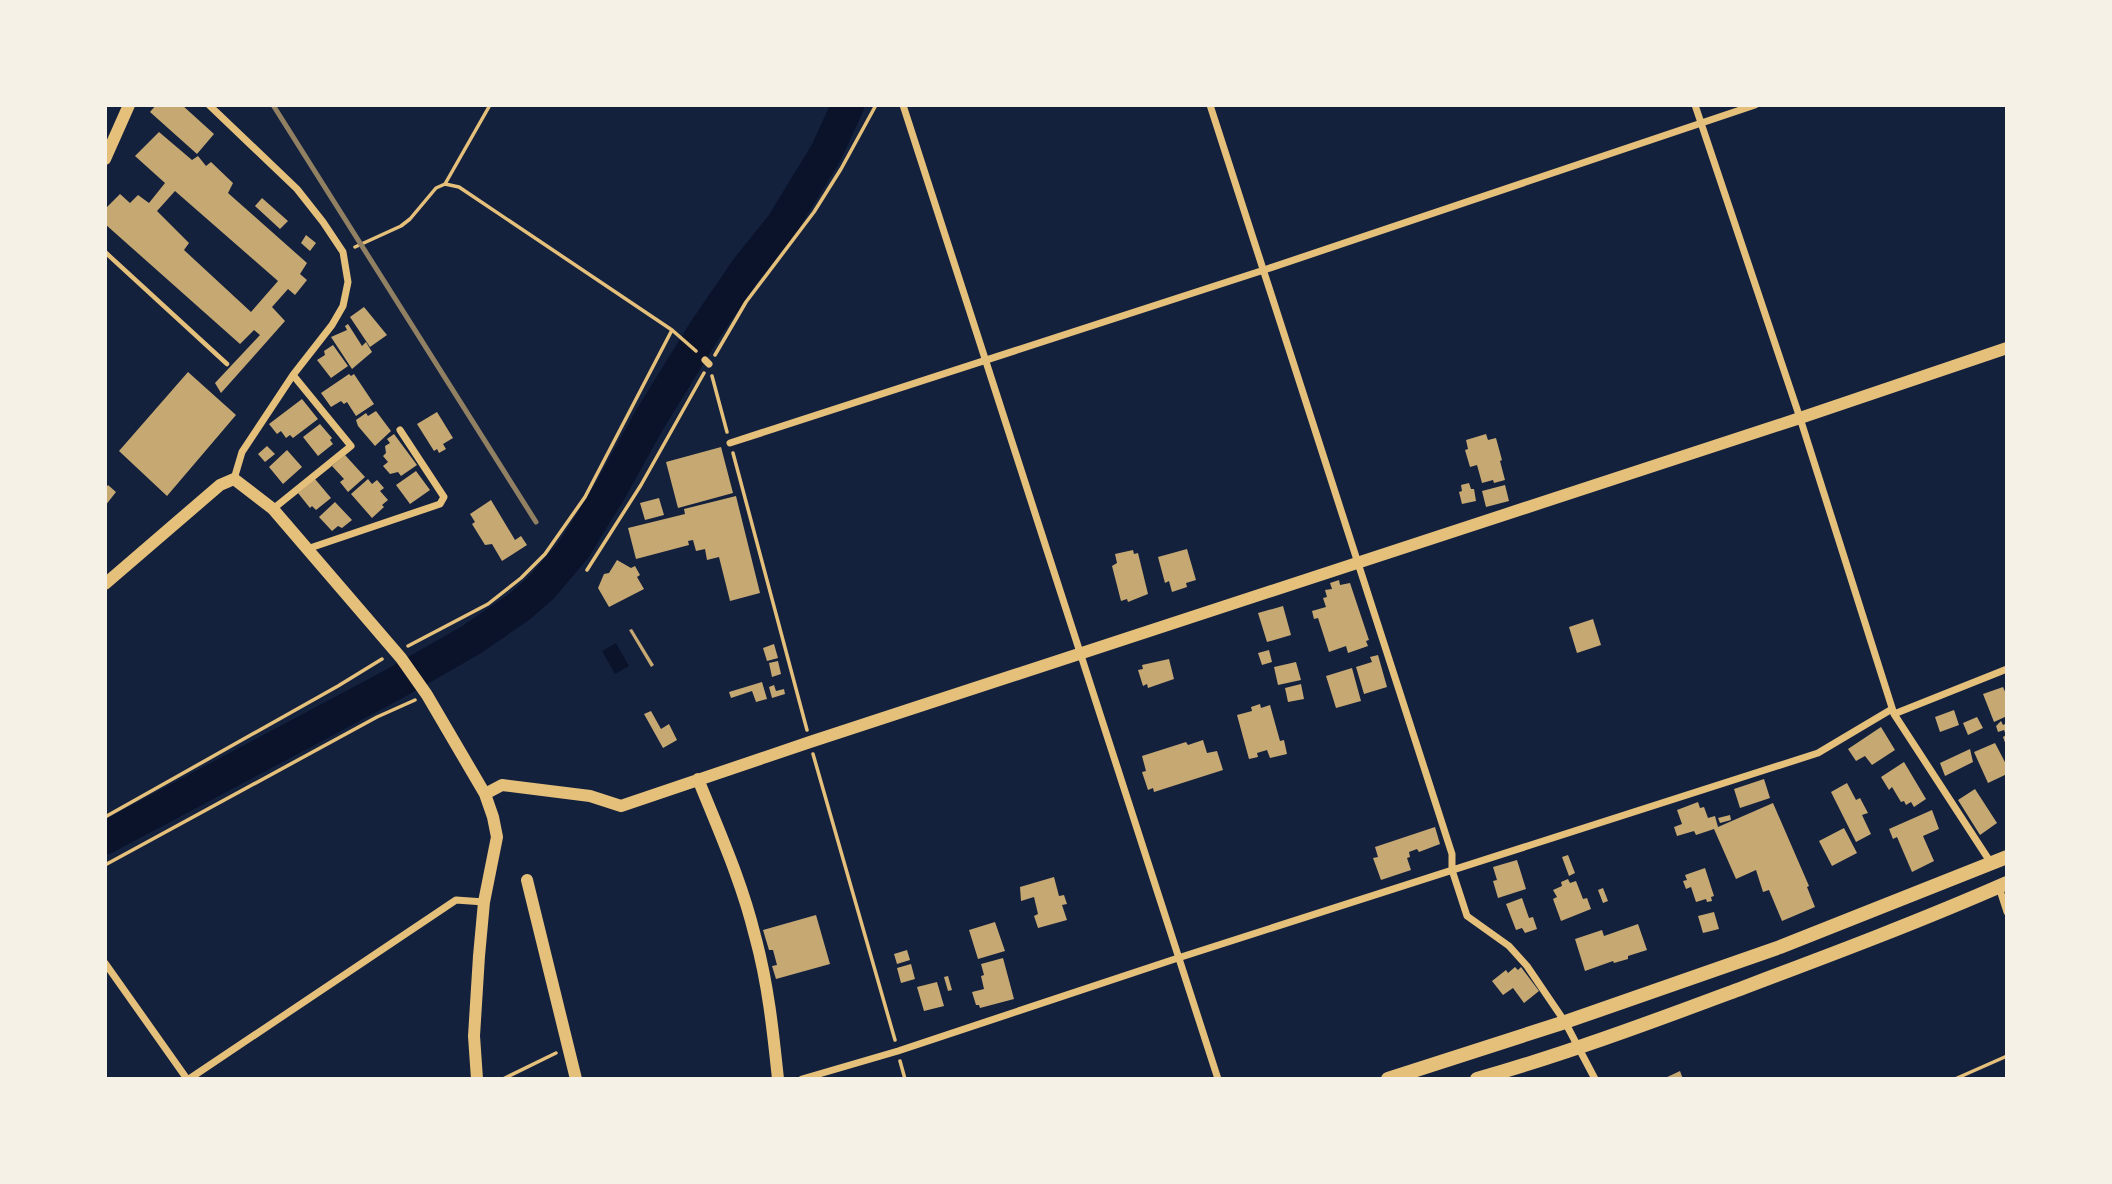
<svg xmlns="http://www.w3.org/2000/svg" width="2112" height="1184" font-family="Commissioner,sans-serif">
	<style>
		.water { fill: #0b132b }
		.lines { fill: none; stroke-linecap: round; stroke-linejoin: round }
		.river { stroke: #0b132b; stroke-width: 33 }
		.building { fill: #c6a872; fill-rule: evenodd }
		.path { stroke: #e5c07b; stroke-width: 3.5 }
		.service { stroke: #e5c07b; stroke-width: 4.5 }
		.minor { stroke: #e5c07b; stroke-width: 7 }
		.tertiary { stroke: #e5c07b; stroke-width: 12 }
		.primary { stroke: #e5c07b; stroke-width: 14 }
		.rail { stroke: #918062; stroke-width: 5 }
	</style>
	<rect width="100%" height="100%" fill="#14213d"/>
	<path class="water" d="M616,643L629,666L615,674L602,651Z"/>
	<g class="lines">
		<path class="river" d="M105,838L394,684L471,640L519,607L542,587L575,548L610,491L650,419L705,330L746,270L782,225L826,153L848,105"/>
	</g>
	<path class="building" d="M156,105H182L214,134L197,154L150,112Z
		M159,132L192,160L198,156L206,166L211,162L233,183L228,193L307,263L300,274L307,280L295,295L288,289L272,307L285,321L221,393L215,383L260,335L254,330L240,344L105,224V209L120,194L130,203L138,195L149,203L165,183L135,156ZM175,191L278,281L251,312L184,250L189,243L157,211Z
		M262,198L288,221L280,229L255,206Z
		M306,235L316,243L310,251L301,243Z
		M364,307L387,335L370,347L350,317Z
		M348,324L362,346L366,342L372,352L352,369L331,337L347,330L345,326Z
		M333,345L348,366L331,378L317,360L325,355L324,351Z
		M188,372L236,415L167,496L119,451Z
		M349,374L351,376L354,374L374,404L356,416L347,402L344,404L341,401L331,407L321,393Z
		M302,399L318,419L293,438L290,435L286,438L281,431L277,434L269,424Z
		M376,411L391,431L375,446L358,426L356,420L366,413L368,416Z
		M437,412L453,438L443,444L446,449L439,453L437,449L434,451L417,424Z
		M320,424L332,438L330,440L333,444L318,456L303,437Z
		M394,434L417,465L401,476L398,472L390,474L383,466L388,462L383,456L386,453L385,446L390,443L387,439Z
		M1486,434L1488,440L1496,438L1502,460L1500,461L1505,480L1494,483L1493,480L1482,483L1477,465L1470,467L1465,450L1468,449L1466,440Z
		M267,446L275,454L265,462L258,454Z
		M721,447L733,493L678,508L666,462Z
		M287,450L302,467L283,484L269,467Z
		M345,455L365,477L348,492L340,482L344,479L332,466Z
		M416,471L430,490L410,504L396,485Z
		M315,479L331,498L316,510L312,506L310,508L298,493Z
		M368,479L372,484L377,480L384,488L380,491L388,500L382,505L384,507L372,518L351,494Z
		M1469,483L1471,489H1474L1476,501L1462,504L1459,492L1462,491L1461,485Z
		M108,485L116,492L105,506V489Z
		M1505,485L1509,501L1486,507L1482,491Z
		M736,496L760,593L730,601L719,557L707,560L705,549L696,551L693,540L688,541L689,545L636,559L628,528L685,514L684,509Z
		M659,498L664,515L645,520L640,503Z
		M491,500L515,540L521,536L527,545L502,561L492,544L485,545L472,524L475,522L470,514Z
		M335,502L352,520L342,528L338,526L332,531L319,517Z
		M1187,549L1196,580L1186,583L1187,587L1172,592L1169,581L1165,583L1158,557Z
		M1133,550L1134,554L1138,553L1148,594L1128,602L1127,599L1121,601L1112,566L1117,563L1115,554Z
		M617,560L631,568L635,566L640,575L637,577L644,589L609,607L598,588L604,574L609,573Z
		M1339,580L1340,585L1350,583L1369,640L1366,641L1368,646L1348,653L1346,646L1329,652L1318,618L1314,619L1312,611L1326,607L1323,598L1327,597L1325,590L1332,589L1330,583Z
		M1283,606L1291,635L1267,642L1258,613Z
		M1593,619L1601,645L1577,653L1569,627Z
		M632,629L654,665L651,667L629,630Z
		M774,644L778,658L767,661L763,648Z
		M1269,650L1272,662L1262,665L1258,653Z
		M1378,655L1387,687L1364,694L1356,667L1372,662L1370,657Z
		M1169,659L1174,679L1148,688L1147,684L1143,686L1138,670L1143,669L1142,665Z
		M778,661L781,674L772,677L769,663Z
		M1296,662L1301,680L1278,685L1274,667Z
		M1352,668L1361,701L1336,708L1326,676Z
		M762,682L767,699L756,702L752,691L731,698L729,692Z
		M1301,684L1304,699L1288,702L1285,688Z
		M774,685L776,691L784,689L785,694L772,698L769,687Z
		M2003,687L2007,696V716L1994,722L1983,694Z
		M1260,704L1261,708L1270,705L1280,741L1284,740L1287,754L1270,758L1267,750L1257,753L1258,757L1249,759L1237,715L1252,711L1251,707Z
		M1954,710L1959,725L1940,732L1935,717Z
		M651,711L661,729L669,724L677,740L663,748L644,714Z
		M1977,717L1983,728L1968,735L1963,723Z
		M2001,721L2003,725L2007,723V748L2003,737L2006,735L2004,730L1998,732L1996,726Z
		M1881,727L1895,750L1872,765L1865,756L1856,761L1848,749Z
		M1203,740L1207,753L1217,751L1223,770L1154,792L1153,788L1148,790L1142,772L1146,771L1142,756L1186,742L1188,745Z
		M1995,743L2007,766V774L1988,783L1974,752Z
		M1970,749L1973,762L1945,776L1940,763Z
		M1904,762L1926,799L1914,807L1911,802L1906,805L1904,801L1901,802L1892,787L1889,790L1881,777Z
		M1764,779L1770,798L1740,808L1734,789Z
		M1847,783L1856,800L1860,798L1868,813L1862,815L1871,834L1856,842L1831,792Z
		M1975,789L1997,823L1980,835L1958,800Z
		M1698,802L1700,808L1704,807L1708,818L1715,816L1718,827L1773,803L1809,886L1807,887L1815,907L1782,921L1769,890L1763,892L1756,870L1736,879L1714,829L1696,835L1694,831L1677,836L1674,827L1682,824L1677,810Z
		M1932,810L1939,829L1923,836L1934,861L1912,872L1897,837L1893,839L1889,829Z
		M1730,815L1731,820L1720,823L1718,818Z
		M1435,827L1440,844L1419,852L1417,849L1409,852L1410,857L1407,858L1411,870L1381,880L1373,858L1378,857L1375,847Z
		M1844,828L1857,853L1832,866L1819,841Z
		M1568,855L1575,873L1569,876L1562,857Z
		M1517,860L1526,889L1498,898L1493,881L1497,880L1493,867Z
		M1705,868L1714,896L1711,897L1712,901L1707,902L1706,899L1696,902L1691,887L1686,889L1683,881L1687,880L1685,875Z
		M1054,877L1059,896L1064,895L1067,904L1062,905L1067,920L1038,928L1034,916L1038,914L1034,897L1021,901L1020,887Z
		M1568,879L1570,883L1576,881L1583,899L1587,898L1591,909L1561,921L1553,899L1557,897L1553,890L1562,886L1561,882Z
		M1603,888L1608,901L1603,903L1598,890Z
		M1522,898L1529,918L1533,917L1537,929L1525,933L1522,928L1516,930L1506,904Z
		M1714,912L1719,929L1703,933L1698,916Z
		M816,915L830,964L776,979L772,966L777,965L773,950H769L763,930Z
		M995,922L1005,951L978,959L969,930Z
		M1638,924L1647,950L1628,956V959L1614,963L1613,961L1585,971L1575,939L1602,930L1604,936Z
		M907,950L910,960L897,964L894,954Z
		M1003,958L1014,999L980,1008L979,1005H976L972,992L984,989L981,976L984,975L981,964Z
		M911,964L915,979L901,983L897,968Z
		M1515,967L1518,970L1521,967L1539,991L1524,1003L1513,988L1503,995L1492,981L1506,970L1508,973Z
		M948,976L952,990L948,991L944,977Z
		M937,982L944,1006L924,1011L917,987Z
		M1680,1071L1683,1079H1663Z"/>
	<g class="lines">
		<path class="path" d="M445,184L490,105
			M355,247L401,226L410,219L436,188L445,184L459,187L672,330L696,351
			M715,355L746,302L814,212L841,169L876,105
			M712,376L727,432
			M733,453L807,730
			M587,570L641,485L704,373
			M408,646L488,604L521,578L545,554L585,497L672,330
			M813,754L895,1040
			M105,817L338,686L382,659
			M105,865L377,717L415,700
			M900,1061L905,1079
			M503,1079L556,1053
			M1955,1079L2007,1056"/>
		<path class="service" d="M105,252L227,364"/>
		<path class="minor" d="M209,105L297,189L323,222L343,252L348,282L343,306L332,325L293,375L242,452L234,479
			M903,105L1218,1079
			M1210,105L1452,854V870L1467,916L1509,946L1527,966L1565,1022L1595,1079
			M1695,105L1800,418L1894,714L1991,863
			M705,360L709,364
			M730,443L1264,270L1755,105
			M273,509L351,446L293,375
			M307,549L440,504L444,497L400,430
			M1894,714L2007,669
			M1999,887L2007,912
			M105,963L187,1079
			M189,1079L456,900L484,902
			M802,1079L898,1051L1178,958L1818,753L1892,709"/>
		<path class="tertiary" d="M105,159L129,105
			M105,584L220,485L234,479L273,509L401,658L427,695L485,794L493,817L497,837L484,902L479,956L474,1036L477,1079
			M698,779C719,831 742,882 755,936C768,983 773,1031 778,1079
			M485,794L502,785L590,796L621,806L810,742L1800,418L2007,348
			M527,880L576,1079"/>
		<path class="primary" d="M1388,1079L1565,1022L1780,947L2007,857
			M1477,1079C1562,1055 1646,1024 1729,993C1822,958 1916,923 2007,883"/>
		<path class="rail" d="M273,105L536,522"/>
	</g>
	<rect width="2112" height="1184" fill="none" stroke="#f6f1e7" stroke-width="214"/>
</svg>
